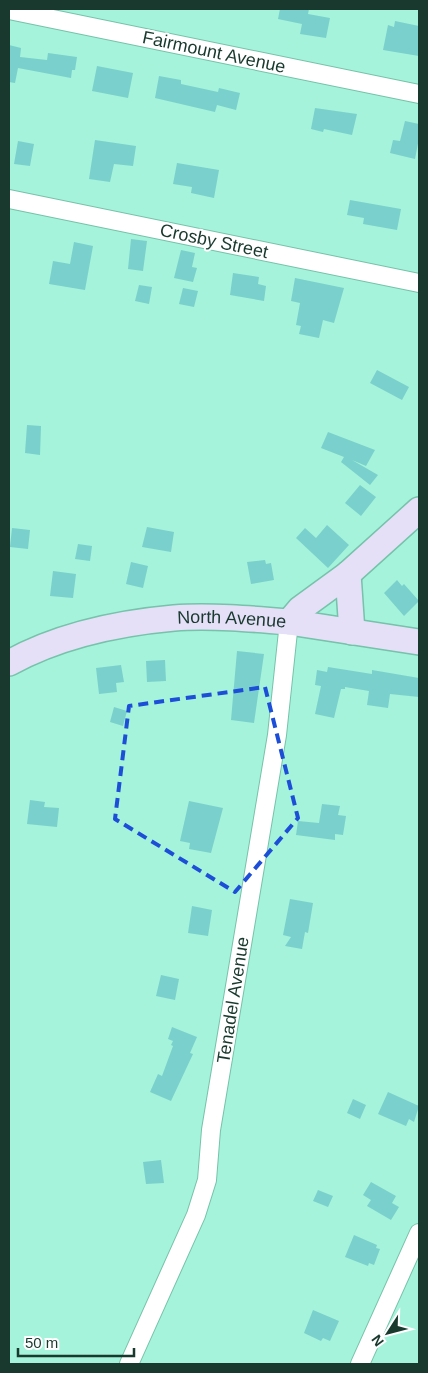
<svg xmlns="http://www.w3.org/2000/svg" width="428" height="1373" font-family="Helvetica,sans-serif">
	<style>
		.building { fill: #7ad0cc }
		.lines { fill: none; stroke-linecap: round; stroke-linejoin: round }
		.street-casing { stroke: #76c2aa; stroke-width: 20 }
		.secondary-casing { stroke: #76c2aa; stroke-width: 28 }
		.street { stroke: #fff; stroke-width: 18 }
		.secondary { stroke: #e5e0f8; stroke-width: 25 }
		.marked { fill: none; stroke: #1d4ed8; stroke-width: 4; stroke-dasharray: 10 6; stroke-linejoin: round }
		.labels { text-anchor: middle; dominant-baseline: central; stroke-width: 4; stroke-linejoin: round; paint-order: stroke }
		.street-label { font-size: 18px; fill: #19392f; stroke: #fff }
	</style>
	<rect width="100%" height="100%" fill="#a5f3da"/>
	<path class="building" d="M280,9H309L308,14L330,18L326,38L300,34L302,24L278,19Z
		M395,21L419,26V56L383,50L388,25L394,27Z
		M9,45L21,48L20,57L47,60L48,53L77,57L75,70H72L71,78L18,68L15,83L9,82Z
		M97,66L133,73L128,98L92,91Z
		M159,76L181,80V84L218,92L219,88L240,93L236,110L217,105L215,112L155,98Z
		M315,108L357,114L352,135L324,129L323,132L311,129Z
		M405,121L419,124V138L415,159L390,153L393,140L400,141Z
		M95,140L136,146L133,166L114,164L110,182L89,179Z
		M18,141L34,144L30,166L14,164Z
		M177,163L219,170L214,198L191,193L192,187L173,184Z
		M350,200L401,209L397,230L363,224L364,218L347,215Z
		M131,239L147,241L143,271L128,269Z
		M74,242L93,246L85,290L49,284L53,261L70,264Z
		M181,250L195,253L192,267L197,268L193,282L174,278Z
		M233,273L259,277L258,284L266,286L264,301L230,295Z
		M295,278L344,288L334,323L323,320L319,338L299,334L301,326L296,325L300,303L291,301Z
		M139,285L152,287L149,304L135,301Z
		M183,288L198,291L194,307L179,304Z
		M377,370L409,387L402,400L370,383Z
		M27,425L41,426L40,455L25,453Z
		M328,432L375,450L366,466L352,460L378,475L370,485L341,462L344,457L321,448Z
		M360,485L376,497L361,516L345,503Z
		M327,525L349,545L328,568L296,538L305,528L316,538Z
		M147,527L174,532L171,552L142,547Z
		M12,528L30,530L28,549L10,547Z
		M78,544L92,546L90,561L75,559Z
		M265,560L266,564L271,563L274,580L251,584L247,562Z
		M131,562L148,566L143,588L126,584Z
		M53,571L76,574L73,598L50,596Z
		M397,580L402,586L404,584L419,601L404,616L384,593Z
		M237,651L264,654L254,723L231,720Z
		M165,660L166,681L147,682L146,661Z
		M121,665L124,682L116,683L117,692L99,694L96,668Z
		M328,667L372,674V670L419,678V697L390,694L388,708L367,705L369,691L345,687V689H341L334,718L315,714L321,686L315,685L317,670L327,672Z
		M114,707L127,711L123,726L110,722Z
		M30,800L45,802L44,807L59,808L57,827L27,824Z
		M189,801L223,808L211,853L189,849L190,843L180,841Z
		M322,804L340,806L338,815L346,816L343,835L335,834V840L296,835L298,821L319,823Z
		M290,899L313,903L308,933L305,932L302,949L285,946L291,937L283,935Z
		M192,906L212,910L208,936L188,933Z
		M161,975L179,979L175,1000L156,996Z
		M172,1027L197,1037L190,1053L193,1054L171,1101L150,1092L158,1074L162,1076L173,1046L171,1045L173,1041L168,1039Z
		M388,1092L419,1106L414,1122L409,1119L406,1126L378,1114Z
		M353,1099L366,1105L360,1119L347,1113Z
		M161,1160L164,1183L146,1184L143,1162Z
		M371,1182L396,1196L392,1203L399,1207L391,1220L367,1206L371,1200L363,1195Z
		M318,1190L333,1196L328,1207L313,1201Z
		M354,1235L377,1245L376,1248L380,1249L374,1265L369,1263L368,1266L345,1257Z
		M313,1310L339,1321L330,1341L323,1338L321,1341L304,1333Z"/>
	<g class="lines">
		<g class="street-casing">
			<path id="street" d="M9,10L419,94
				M9,199L419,283
				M129,1364L196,1215L207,1180L211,1130L277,735L289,622
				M360,1364L419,1233"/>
		</g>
		<g class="secondary-casing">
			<g id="secondary">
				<path d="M348,574L352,632"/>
				<path d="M289,622L419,642"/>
				<path id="s1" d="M9,663C58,636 118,623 174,618C208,615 254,619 289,622L300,609L348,574L419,510"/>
			</g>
		</g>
		<use href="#street" class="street"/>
		<use href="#secondary" class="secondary"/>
	</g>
	<path class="marked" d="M265,687L298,818L235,892L115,819L129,706Z"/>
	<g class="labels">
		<g class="street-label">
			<text transform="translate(214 52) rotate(12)">Fairmount Avenue</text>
			<text transform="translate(214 241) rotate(12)">Crosby Street</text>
			<text stroke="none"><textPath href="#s1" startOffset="230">North Avenue</textPath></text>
			<text transform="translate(233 1000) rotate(-81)">Tenadel Avenue</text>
		</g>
	</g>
	<rect width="428" height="1373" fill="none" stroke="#19392f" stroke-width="20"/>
	<g transform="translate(388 1333) rotate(234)" stroke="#ffffff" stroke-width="4" paint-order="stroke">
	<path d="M0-4L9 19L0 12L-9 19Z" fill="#19392f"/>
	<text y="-8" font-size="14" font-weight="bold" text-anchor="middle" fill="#19392f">N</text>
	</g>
	<path d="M18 1348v8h116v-8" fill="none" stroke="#19392f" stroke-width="2.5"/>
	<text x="25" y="1348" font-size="15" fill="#19392f" stroke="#ffffff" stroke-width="4" paint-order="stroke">50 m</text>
</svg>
